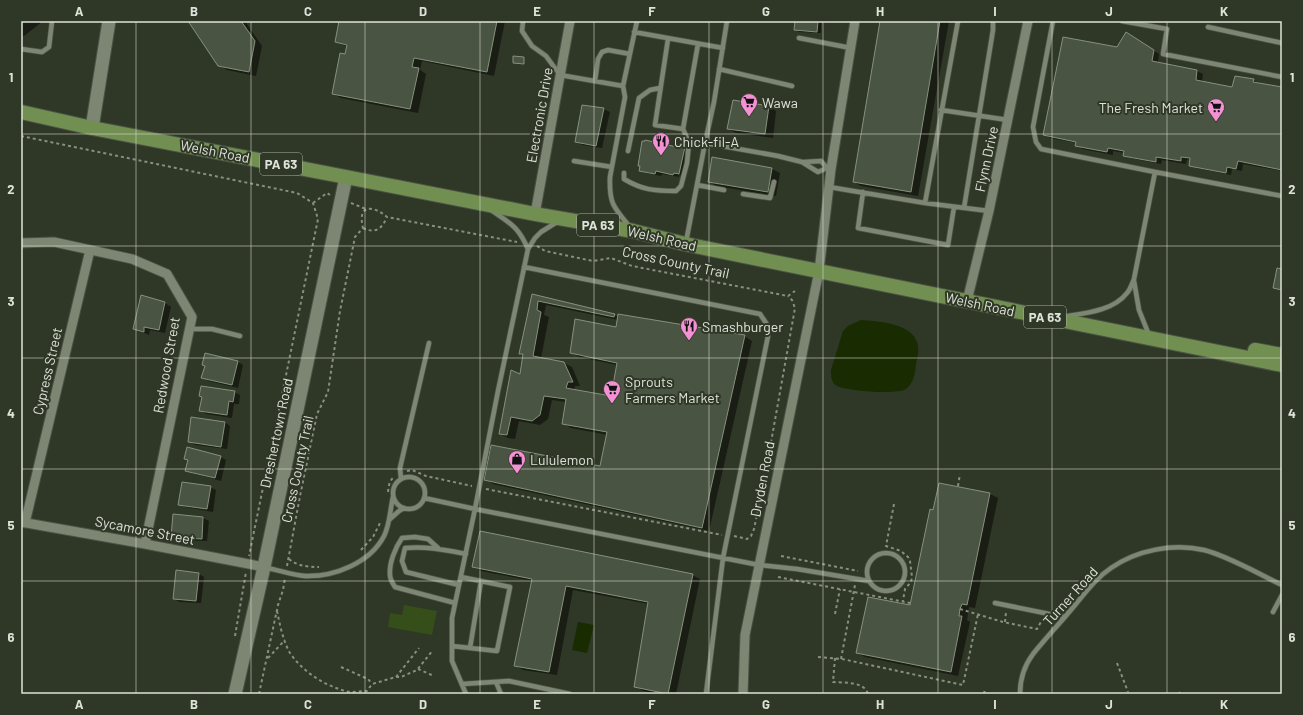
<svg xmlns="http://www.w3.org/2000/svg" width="1303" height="715" font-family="Barlow,sans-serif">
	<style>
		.green { fill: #364e19 }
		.water { fill: #192b01 }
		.shadow { fill: #0007; fill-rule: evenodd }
		.building { fill: #4a5442; stroke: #86917d }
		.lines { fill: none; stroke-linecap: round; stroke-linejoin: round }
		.lane-casing { stroke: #4b5244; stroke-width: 6 }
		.street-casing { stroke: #4b5244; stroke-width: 11 }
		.secondary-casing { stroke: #4b5244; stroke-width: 15 }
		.primary-casing { stroke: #4b5244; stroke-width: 16 }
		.path { stroke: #888f82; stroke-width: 2; stroke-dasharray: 3 3; stroke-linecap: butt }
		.lane { stroke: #7c8673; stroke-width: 4.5 }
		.street { stroke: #7c8673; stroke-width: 9 }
		.secondary { stroke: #7c8673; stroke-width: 13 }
		.primary { stroke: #728f52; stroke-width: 14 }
		.grid { fill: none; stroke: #dee3d9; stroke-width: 1; stroke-opacity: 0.55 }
		.labels { text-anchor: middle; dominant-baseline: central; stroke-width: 4; stroke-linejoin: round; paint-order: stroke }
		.shield { fill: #2f3727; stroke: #aaafa4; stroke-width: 1 }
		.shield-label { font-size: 13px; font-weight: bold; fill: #dee3d9 }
		.poi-label { font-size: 14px; fill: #dee3d9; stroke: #2f3727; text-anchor: start }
		.street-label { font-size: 14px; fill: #dee3d9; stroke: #2f3727 }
		.neatline { fill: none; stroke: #dee3d9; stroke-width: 1.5 }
		.grid-label { font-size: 13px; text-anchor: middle; font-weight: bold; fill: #dee3d9 }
	</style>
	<rect width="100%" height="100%" fill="#2f3727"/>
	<path class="green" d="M404,605L437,611L432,635L388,627L390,613L402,615Z"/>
	<path class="water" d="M861,320C876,321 909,323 916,340C920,347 918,356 916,364C915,373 914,383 906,389C897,395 847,391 837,386C831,383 831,375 831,370L843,331L848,326Z
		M578,622L594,625L587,653L572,650Z"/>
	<path class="shadow" d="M21,21H43L24,36H21Z
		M189,21H245L262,46L256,76L227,70L219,65Z
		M340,21H505L494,76L422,61L420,70L426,74L418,113L341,98L333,94L348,47L336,42Z
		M796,21H821V33L799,32L795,30Z
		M881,21H949L918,196L861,186L854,182Z
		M1127,34L1159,54L1158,63L1197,71L1203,74L1202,82L1233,88L1253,80L1259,83L1282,88V171L1243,164L1242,171L1232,169L1231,175L1196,168L1190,165L1191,160L1187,159L1186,164L1162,160L1161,164L1130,158L1125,155V153L1113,151V155L1082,149L1076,145L1077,143L1050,138L1044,134L1117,48Z
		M583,106L604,109L610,112L602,148L582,145L576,141Z
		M769,107L776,111L773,138L736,133L728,129Z
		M678,148H685L690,151L685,177L679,175V177L662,174L661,176L646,173L640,170Z
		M772,169L780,173L776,196L716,186L709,181Z
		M533,295L615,315L618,317L744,336L752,341L709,531L493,484L485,479L601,467L608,435L571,428L563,423L566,402L552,400L548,419L540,425L519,421L515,439L508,438L500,434L520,375L524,356L520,354ZM546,305L618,320L617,328L571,352L579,357L617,365L612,397L574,391L575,386H580L572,367L564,363L541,358L549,317L544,315Z
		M156,301L165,303L171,307L165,333L150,330L149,335L135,329Z
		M238,362L243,365L238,388L208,381L203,378Z
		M234,392L240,395L239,404H234L232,418L206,414L201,411Z
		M225,422L230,426L227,449L195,445L189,441Z
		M220,457L226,460L221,481L192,473L186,470L189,460L185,458Z
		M940,484L990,494L998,498L975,608L969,607L968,614L967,620L970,622L958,676L865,657L857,653L910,606L934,511Z
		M210,487L216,490L213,512L185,507L179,504Z
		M203,518L209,521L207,541L178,540L172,536Z
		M474,566L692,575L700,579L676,694H658L643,691L635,686L649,604L573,590L557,675L523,670L515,665L533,581L481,571Z
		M199,574L204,577L201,603L180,602L174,599Z"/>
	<path class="building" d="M188,21H241L255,41L249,72L218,66Z
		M339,21H497L487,72L414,58L412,67L419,68L410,109L332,94L340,53L345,54L347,45L335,42Z
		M795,21H818L817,32L794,30Z
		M880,21H940L911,192L853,182Z
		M1126,32L1154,50L1152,61L1197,70L1196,80L1232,87L1235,76L1254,79L1253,82L1282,87V170L1238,161L1236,169L1227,167L1226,173L1189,166L1190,158L1181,157V161L1156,157V162L1123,156L1124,151L1108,148L1107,152L1075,146L1076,142L1043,135L1063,37L1117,47Z
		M513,56L524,57V64L513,63Z
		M733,100L769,106L765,134L727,129Z
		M582,105L604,108L596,146L575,142Z
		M645,140L677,147L678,145L685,147L679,174L674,173L673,175L656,171L655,174L639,171L640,166H638L642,141H645Z
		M712,157L772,168L768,192L708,182Z
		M1277,268L1282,269V290L1273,288Z
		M532,294L615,314L614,317L538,301L537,310L541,312L533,356L564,362L573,382H568L566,388L611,396L617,363L570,353L575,319L616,327L618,314L745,335L702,528L484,480L491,445L600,466L607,432L562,424L566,399L544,396L540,415L532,421L511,417L507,435L499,434L511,370L520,374L523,354H519Z
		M141,295L165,302L159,330L144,327V332L133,329Z
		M205,353L238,361L232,385L201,378L205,366L202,365Z
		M201,386L235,391L233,402L229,401L227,415L199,411L202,397L199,396Z
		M191,417L225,422L221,447L188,442Z
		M187,447L221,456L215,478L185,471L188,460L184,459Z
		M182,482L211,486L207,509L178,505Z
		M939,483L990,493L967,605L962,604L960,609L959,616H962L951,672L856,653L868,597L910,605L930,509L933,510Z
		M173,514L203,517L202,539L171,537Z
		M480,531L693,574L668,694L634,687L648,602L566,586L549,672L514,666L532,579L472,567Z
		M176,570L199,573L196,601L173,599Z"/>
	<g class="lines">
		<g class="lane-casing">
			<path id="lane" d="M523,21L522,31L532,46L546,56L560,75L623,86L637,21
				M727,21L714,102L705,143L778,156L802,162L818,172L827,168H831
				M1053,21L1033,127L1036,142L1041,149L1155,172L1134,279C1132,284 1130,290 1127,293C1114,310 1088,313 1068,316
				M1122,21L1167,29L1163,54L1282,77
				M1208,27L1282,43
				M634,32L723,48
				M799,38L851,48
				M668,39L655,125L683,129L698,44
				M21,49L42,52L49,47L52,21
				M719,69L792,86
				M595,81L598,59L602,52L608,50L630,54
				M623,86L625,97L610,177C609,203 613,207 630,227
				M941,110L1008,120
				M628,151L639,98L650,90L660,88
				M574,161L612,167
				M804,162L821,161L827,168
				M1155,172L1282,196
				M624,173V179C642,190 655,191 676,191L681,186L687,163L689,143L683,129
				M697,185L724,190
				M829,187L925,203L989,211
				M863,192L858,228L948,245L954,207
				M743,194L770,198L774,182
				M925,203L958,21
				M964,208L993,30V21
				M491,210C511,224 518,226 528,249
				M557,222L541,232L535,238L528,249L498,391L475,509L759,565L797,569L869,581
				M686,242L705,143
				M524,267L760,314L768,326V336L723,558L706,694
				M1134,281L1139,310L1149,335
				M190,329H212L240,336
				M393 493a16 16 0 1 1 32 0a16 16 0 1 1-32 0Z
				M401,479L400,468L429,343
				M424,498L475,509L452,618V661L466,694
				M390,519L399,511L404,508
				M438,548L428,539L415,537L402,538C395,548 389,563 390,575C390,579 393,584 395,587L455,603
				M867 572a19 19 0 1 1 38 0a19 19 0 1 1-38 0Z
				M266,568C279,570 292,575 305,576C334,577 370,563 384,536C390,524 390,510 393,497
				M459,585L406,572L402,561L405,548C426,546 445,550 466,554
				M995,603L1064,617
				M1273,612L1282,595
				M452,646L497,651L510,587L461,577
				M470,648L481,581
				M496,682L501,694
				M462,684L509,681L570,694
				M1020,694C1020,680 1024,666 1033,654C1046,638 1061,622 1075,605C1086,592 1096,578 1111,568C1137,550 1173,543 1204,550C1228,556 1259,574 1282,585"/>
		</g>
		<g class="street-casing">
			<path id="street" d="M535,214L570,21
				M21,243L54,242L132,259L167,274L192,317L145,544
				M967,301L989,211L1028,21
				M21,522L145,544L264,567
				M25,523L90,250
				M743,694L745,635L819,271L831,169L855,21"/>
		</g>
		<g class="secondary-casing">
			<path id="secondary" d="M92,128L109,21
				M235,694L264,567L346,177"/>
		</g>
		<g class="primary-casing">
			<path id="primary" d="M21,112L92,128L346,177L535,214L633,231L685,244L1282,365
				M1255,350L1282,355"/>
		</g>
		<path class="path" d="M21,136L297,193L313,203L318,219L249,556
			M313,203L327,193L330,195
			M351,203L366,209
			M363,228C375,234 382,229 387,217
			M537,246L545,251L593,261L611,258L632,266L788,296L795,291
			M407,471L412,470L426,476L472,486
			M958,486L960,474
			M486,489L722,535
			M388,492C389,485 389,481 394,477
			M894,504L886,546L901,551L908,557L910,561L912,577L911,582L905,589L903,601
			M734,536L747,539L751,536L754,529L765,476L795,308L792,300L788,296
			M361,550L373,537L380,523
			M781,556L858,571
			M289,559C297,566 308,567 319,567
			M287,566L300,496L317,414L328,392L340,311L355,237L363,228C357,204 373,205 387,217L517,242
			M778,577L910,603
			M960,609L1003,622L1037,629L1042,620
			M277,611C280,625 283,641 290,653C303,672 324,685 345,691C352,693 360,691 367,691L372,684L396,677H401L417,670L433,650
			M835,614L840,589
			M1005,622L1006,612
			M235,636L246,572
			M818,657L842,659L963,685L978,614
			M268,658L285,640
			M835,658L833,682C844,683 864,681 868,694
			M841,659L855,585
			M1117,663L1128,692
			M341,667L368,679L372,684
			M418,669L434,676
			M396,677L419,648
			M1179,692L1180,694
			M259,694L278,605L283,590L285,578
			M984,694L985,689"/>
		<use href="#lane" class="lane"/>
		<use href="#street" class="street"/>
		<use href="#secondary" class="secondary"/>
		<use href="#primary" class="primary"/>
	</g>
	<path class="grid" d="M136,21V694M251,21V694M365,21V694M480,21V694M594,21V694M709,21V694M823,21V694M938,21V694M1052,21V694M1167,21V694M21,134H1282M21,246H1282M21,358H1282M21,469H1282M21,581H1282"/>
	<defs>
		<g id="supermarket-pin" transform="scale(0.9)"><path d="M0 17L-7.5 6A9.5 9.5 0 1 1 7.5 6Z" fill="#f491d4" stroke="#2f3727"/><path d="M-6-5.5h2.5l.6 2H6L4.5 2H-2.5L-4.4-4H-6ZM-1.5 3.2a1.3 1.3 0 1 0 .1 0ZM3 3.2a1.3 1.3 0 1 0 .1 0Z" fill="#111"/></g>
		<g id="restaurant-pin" transform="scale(0.9)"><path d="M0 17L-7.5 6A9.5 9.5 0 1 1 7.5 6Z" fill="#f491d4" stroke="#2f3727"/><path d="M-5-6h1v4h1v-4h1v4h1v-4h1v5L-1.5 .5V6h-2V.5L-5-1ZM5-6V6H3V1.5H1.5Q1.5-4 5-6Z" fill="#111"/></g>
		<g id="shop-pin" transform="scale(0.9)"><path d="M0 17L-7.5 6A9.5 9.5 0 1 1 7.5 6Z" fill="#f491d4" stroke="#2f3727"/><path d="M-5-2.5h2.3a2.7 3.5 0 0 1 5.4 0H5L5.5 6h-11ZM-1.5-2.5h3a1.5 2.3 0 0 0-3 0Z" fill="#111"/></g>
	</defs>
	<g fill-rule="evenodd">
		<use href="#supermarket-pin" x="749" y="102"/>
		<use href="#supermarket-pin" x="1216" y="107"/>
		<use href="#restaurant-pin" x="661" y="141"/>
		<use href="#restaurant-pin" x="689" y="326"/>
		<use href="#supermarket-pin" x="612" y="389"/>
		<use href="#shop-pin" x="517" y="459"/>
	</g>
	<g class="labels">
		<g class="shield">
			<rect x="260" y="153" width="42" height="22" rx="3"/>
			<rect x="577" y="214" width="42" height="22" rx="3"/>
			<rect x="1024" y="306" width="42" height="22" rx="3"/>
		</g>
		<g class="shield-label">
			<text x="281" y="164">PA 63</text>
			<text x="598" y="225">PA 63</text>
			<text x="1045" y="317">PA 63</text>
		</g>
		<g class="poi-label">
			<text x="762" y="102">Wawa</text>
			<text x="1203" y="107" text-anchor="end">The Fresh Market</text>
			<text x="674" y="141">Chick-fil-A</text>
			<text x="702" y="326">Smashburger</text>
			<text x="625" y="381">Sprouts<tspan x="625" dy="16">Farmers Market</tspan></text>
			<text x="530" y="459">Lululemon</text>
		</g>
		<g class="street-label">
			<text transform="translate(539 115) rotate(-80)">Electronic Drive</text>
			<text transform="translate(215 151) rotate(11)">Welsh Road</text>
			<text transform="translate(986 159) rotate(-78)">Flynn Drive</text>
			<text transform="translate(662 238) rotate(13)">Welsh Road</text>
			<text transform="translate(676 262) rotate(12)">Cross County Trail</text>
			<text transform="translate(980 304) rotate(12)">Welsh Road</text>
			<text transform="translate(166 365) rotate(-80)">Redwood Street</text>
			<text transform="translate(47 371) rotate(-77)">Cypress Street</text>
			<text transform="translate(276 433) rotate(-78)">Dreshertown Road</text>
			<text transform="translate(297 469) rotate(-78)">Cross County Trail</text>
			<text transform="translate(762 479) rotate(-79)">Dryden Road</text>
			<text transform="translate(145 530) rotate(11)">Sycamore Street</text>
			<text transform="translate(1070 596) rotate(-48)">Turner Road</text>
		</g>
	</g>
	<rect width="1303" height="715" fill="none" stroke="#2f3727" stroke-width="44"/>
	<rect x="22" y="22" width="1259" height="671" class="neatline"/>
	<g class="grid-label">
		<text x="79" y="16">A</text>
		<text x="194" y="16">B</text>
		<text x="308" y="16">C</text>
		<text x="423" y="16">D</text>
		<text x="537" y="16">E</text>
		<text x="652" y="16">F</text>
		<text x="766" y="16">G</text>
		<text x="880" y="16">H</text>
		<text x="995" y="16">I</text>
		<text x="1109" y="16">J</text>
		<text x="1224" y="16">K</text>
		<text x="11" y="82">1</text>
		<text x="1292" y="82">1</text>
		<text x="11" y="194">2</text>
		<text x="1292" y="194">2</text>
		<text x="11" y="306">3</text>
		<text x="1292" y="306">3</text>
		<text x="11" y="418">4</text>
		<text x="1292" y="418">4</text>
		<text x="11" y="530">5</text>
		<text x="1292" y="530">5</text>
		<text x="11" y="642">6</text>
		<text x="1292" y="642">6</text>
		<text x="79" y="709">A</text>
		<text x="194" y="709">B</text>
		<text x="308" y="709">C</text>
		<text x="423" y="709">D</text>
		<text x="537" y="709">E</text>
		<text x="652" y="709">F</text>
		<text x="766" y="709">G</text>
		<text x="880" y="709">H</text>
		<text x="995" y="709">I</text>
		<text x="1109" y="709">J</text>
		<text x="1224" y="709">K</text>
	</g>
</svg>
